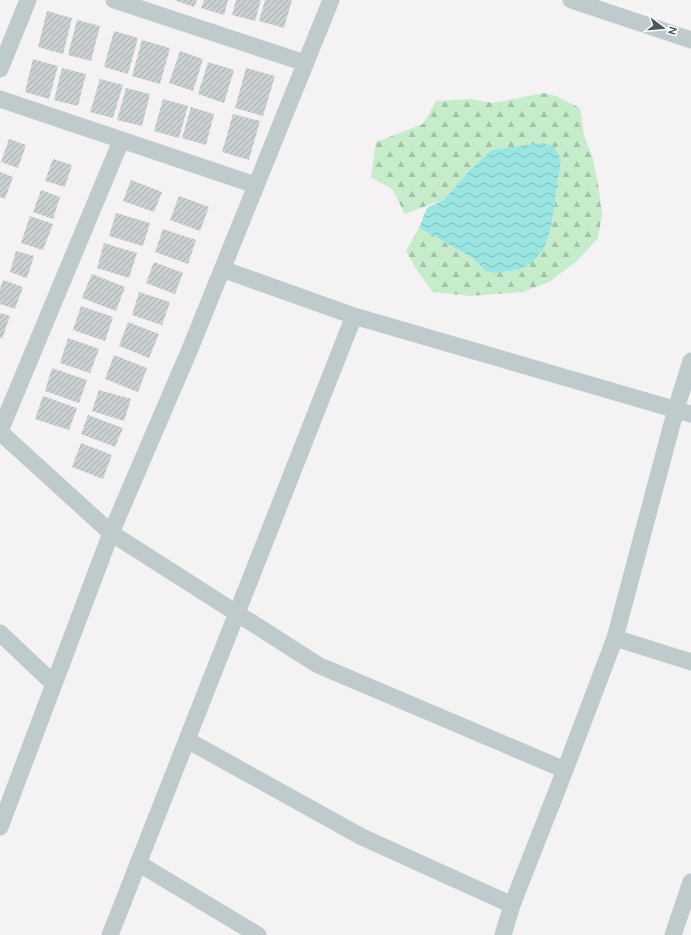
<svg xmlns="http://www.w3.org/2000/svg" width="691" height="935" font-family="Ubuntu,sans-serif">
	<style>
		.forest { fill: url(#forest-firs) }
		.water { fill: url(#water-waves) }
		.building { fill: url(#building-hatch) }
		.lines { fill: none; stroke-linecap: round; stroke-linejoin: round }
		.minor { stroke: #bfcacd; stroke-width: 17 }
	</style>
	<defs>
		<pattern id="forest-firs" width="22" height="20" patternUnits="userSpaceOnUse"><rect width="22" height="20" fill="#c6eccb"/><path d="M5 1l3.5 6h-7zM16 11l3.5 6h-7z" fill="#a3c2a8"/></pattern>
		<pattern id="water-waves" width="16" height="10" patternUnits="userSpaceOnUse"><rect width="16" height="10" fill="#98e5e1"/><path d="M0 5q4-4 8 0t8 0" fill="none" stroke="#7ebdba"/></pattern>
		<pattern id="building-hatch" width="6" height="6" patternUnits="userSpaceOnUse"><rect width="6" height="6" fill="#cacfd1"/><path d="M-1 1l2-2M0 6l6-6M5 7l2-2" fill="none" stroke="#a6abad"/></pattern>
	</defs>
	<rect width="100%" height="100%" fill="#f4f2f3"/>
	<path class="forest" d="M544,93L556,96L580,108L584,135L593,159L598,184L602,214L598,238L577,261L549,282L523,292L469,296L433,292L418,272L406,251L419,228L473,258L485,271L533,262L544,249L551,228L561,160L554,146L543,143L469,171L445,199L405,214L392,189L371,177L376,142L423,124L436,101L471,99L493,103Z"/>
	<path class="water" d="M543,143L554,146L561,160L551,228L544,249L533,262L520,269L497,273L485,271L473,258L419,228L427,208L445,199L469,171L492,150Z"/>
	<path class="building" d="M174,0H197L194,7Z
		M204,0H228L224,15L201,8Z
		M236,0H261L255,21L232,15Z
		M265,0H292L284,28L259,21Z
		M47,11L72,18L63,54L38,47Z
		M77,20L100,26L91,61L68,55Z
		M114,31L138,38L128,74L104,67Z
		M142,40L170,48L160,84L132,76Z
		M180,51L203,59L193,91L169,83Z
		M33,59L58,66L49,99L25,92Z
		M208,62L234,70L224,103L198,94Z
		M62,68L86,74L78,106L54,100Z
		M246,68L275,76L263,116L235,108Z
		M100,79L123,85L113,118L90,112Z
		M126,88L150,94L142,126L117,120Z
		M163,99L188,106L179,138L154,131Z
		M191,107L214,114L206,145L182,138Z
		M233,114L260,121L249,160L222,152Z
		M9,139L26,145L18,168L1,162Z
		M53,159L72,165L65,187L45,181Z
		M0,172L13,177L5,199L0,197Z
		M131,180L162,192L154,212L123,201Z
		M41,190L60,197L53,219L33,212Z
		M179,196L209,207L200,231L170,220Z
		M116,213L150,223L143,246L109,236Z
		M30,216L53,224L43,250L21,243Z
		M163,229L196,240L188,264L155,252Z
		M104,243L137,253L129,278L97,268Z
		M16,251L34,256L27,278L10,272Z
		M154,262L183,273L175,294L146,283Z
		M92,274L125,287L116,311L82,298Z
		M3,280L23,287L15,309L0,304V289Z
		M139,292L170,302L162,325L132,315Z
		M81,306L113,317L105,341L73,330Z
		M0,313L10,316L2,339L0,338Z
		M128,322L159,334L149,358L119,346Z
		M68,338L99,349L90,373L60,363Z
		M114,355L147,368L138,392L105,379Z
		M52,368L87,380L79,403L45,391Z
		M99,390L131,399L124,421L92,411Z
		M43,396L77,408L69,430L35,419Z
		M88,415L123,428L115,447L81,434Z
		M81,443L112,455L103,479L72,467Z"/>
	<g class="lines">
		<path class="minor" d="M114,0L305,63
			M571,0L691,40
			M0,69L28,0
			M0,99L255,185
			M222,269L354,316L691,414
			M0,431L121,141
			M0,432L111,533L318,665L565,770L615,638L676,409L691,361
			M0,633L54,684
			M615,638L691,662
			M187,740L362,837L512,905
			M0,827L111,533L190,349L331,0
			M138,863L258,935
			M110,935L354,316
			M503,935L512,905L565,770
			M673,935L691,882"/>
	</g>
	<g transform="translate(663 28) rotate(106)" stroke="#ffffff" stroke-width="3" paint-order="stroke">
	<path d="M0-3L7 15L0 10L-7 15Z" fill="#4c5a5e"/>
	<text y="-6" font-size="11" font-weight="bold" text-anchor="middle" fill="#4c5a5e">N</text>
	</g>
</svg>
